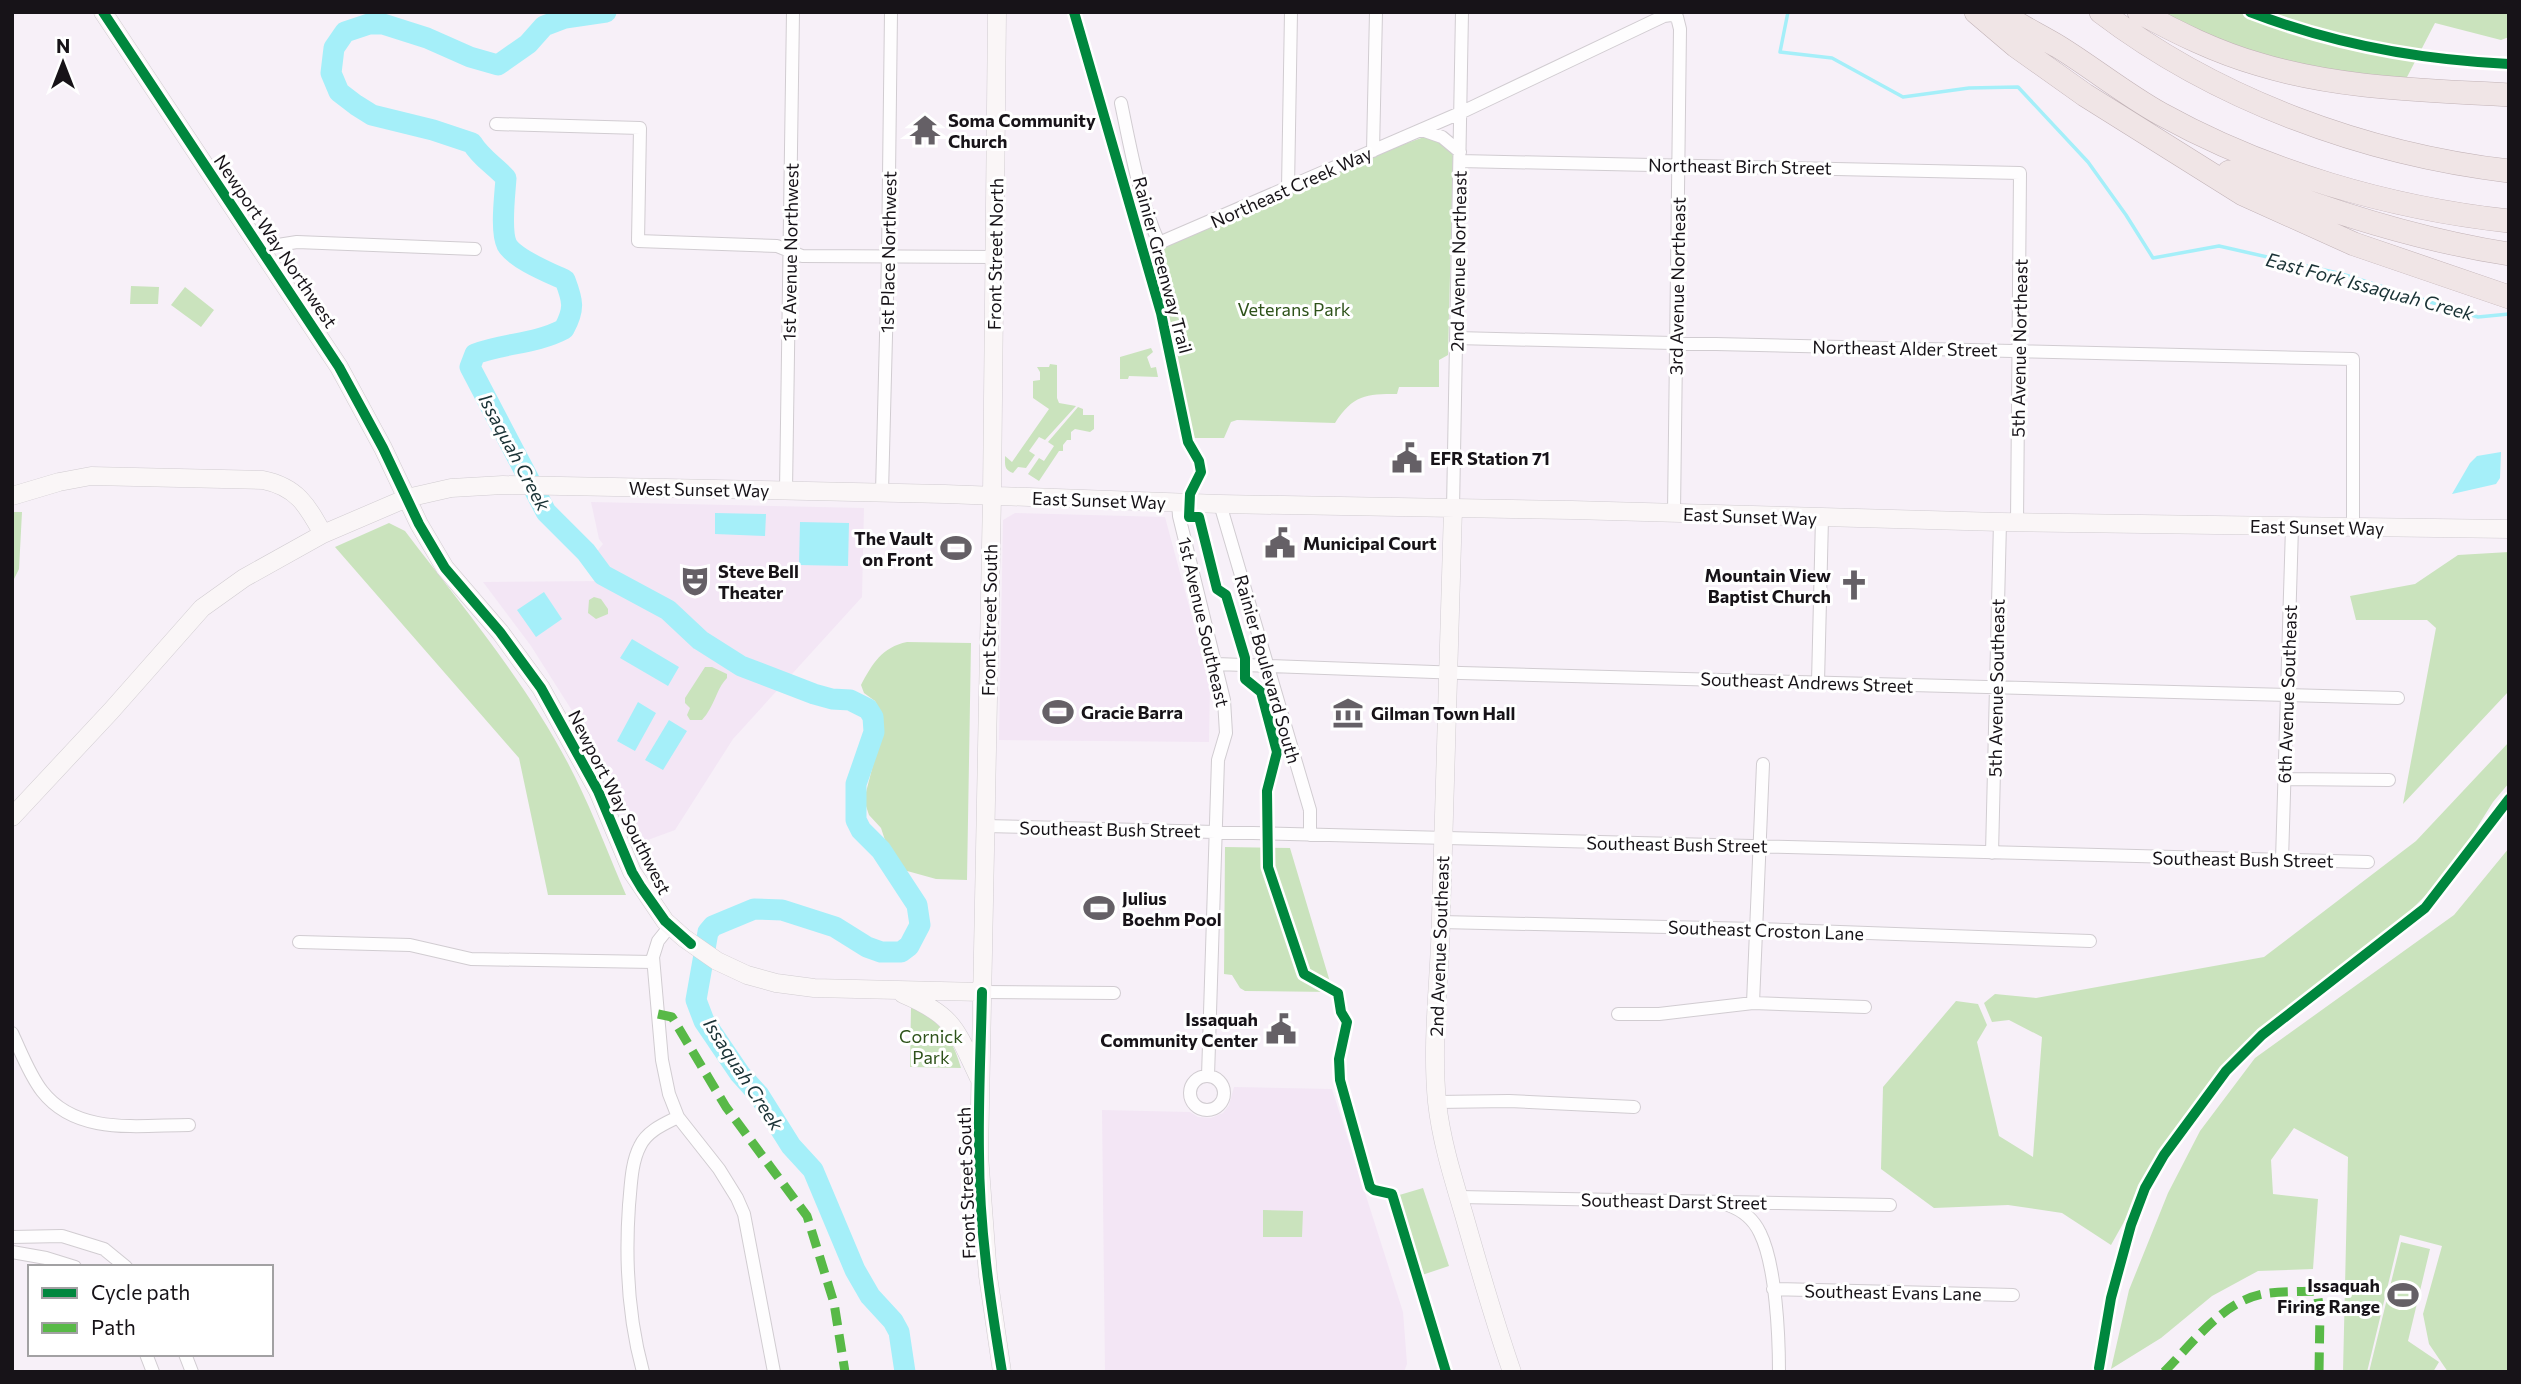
<svg xmlns="http://www.w3.org/2000/svg" width="2521" height="1384" font-family="Commissioner,sans-serif">
	<style>
		.built { fill: #f3e6f5 }
		.green { fill: #cae3bd }
		.water { fill: #a5eff9 }
		.lines { fill: none; stroke-linecap: round; stroke-linejoin: round }
		.stream { stroke: #a5eff9; stroke-width: 3.5 }
		.river { stroke: #a5eff9; stroke-width: 21 }
		.street-casing { stroke: #d1ccd1; stroke-width: 14 }
		.secondary-casing { stroke: #d1ccd1; stroke-width: 19 }
		.highway-casing { stroke: #c1b2b6; stroke-width: 24 }
		.street { stroke: #fefdfe; stroke-width: 12 }
		.secondary { stroke: #faf6f7; stroke-width: 18 }
		.highway { stroke: #f0e5e6; stroke-width: 23 }
		.quiet { stroke: #58b947; stroke-width: 9; stroke-dasharray: 18 9; stroke-linecap: butt }
		.cycleway-casing { stroke: #fff; stroke-width: 15 }
		.cycleway { stroke: #00873e; stroke-width: 10 }
		.labels { text-anchor: middle; dominant-baseline: central; stroke-width: 6; stroke-linejoin: round; paint-order: stroke }
		.poi-label { font-size: 18px; font-weight: bold; fill: #171318; stroke: #fff; text-anchor: start }
		.street-label { font-size: 18px; fill: #171318; stroke: #fff }
		.park-label { font-size: 18px; fill: #2e521a; stroke: #fff }
		.water-label { font-size: 19px; font-style: italic; fill: #193235; stroke: #fff }
	</style>
	<rect width="100%" height="100%" fill="#f7f0f8"/>
	<path class="built" d="M591,502L864,508L862,597L733,739L675,830L637,844L610,778L578,720L531,646L483,582L606,581L587,564L603,544L599,539Z
		M1015,513L1165,517L1210,684L1209,742L999,740L1003,520Z
		M1234,1087L1332,1089L1403,1312L1407,1364L1404,1372H1105L1102,1110L1190,1112L1198,1117L1211,1118L1223,1113L1229,1105Z"/>
	<path class="green" d="M2153,12H2509V37L2501,40L2435,23L2406,79L2348,74L2265,57Z
		M1427,136L1449,148L1453,156L1448,355L1439,360V387H1399L1397,394C1366,394 1353,395 1335,423L1237,420L1231,422L1224,438H1182L1141,257L1356,161Z
		M131,286L159,287L158,304H130Z
		M185,287L214,310L201,327L171,305Z
		M1151,348L1153,352L1147,357L1151,368L1156,367L1158,377L1129,376L1128,379H1120V357Z
		M1050,364L1057,365V398L1059,403L1076,406L1045,440L1039,437L1029,451L1035,455L1026,468L1018,467L1013,473C1004,470 1005,465 1005,456L1012,462L1049,409L1033,398V381L1040,380V372L1037,367H1049Z
		M1078,407L1083,409V415H1094V429L1090,432L1075,429L1071,432V440H1067L1063,445V451H1059L1039,481L1028,474L1039,458L1044,461L1054,446L1048,442Z
		M12,512H22L19,569L12,583Z
		M389,523L405,531C465,610 531,688 575,777C594,815 609,856 626,895H548L519,758L335,547Z
		M2509,552V691L2403,804L2436,628L2427,620H2356L2350,596L2415,584L2458,555Z
		M594,597L601,599L608,609V614L596,619L588,613L589,600Z
		M907,642L971,643L967,880L936,879L900,869L886,843L881,828L869,815L864,800L882,730L881,714L875,701L864,693L861,685C872,664 882,647 907,642Z
		M705,667H712L727,674V678C716,689 715,706 702,720H690L687,715L690,708L685,703V698Z
		M2509,742V783L2493,802L2449,872L2385,936L2265,1032L2183,1117L2111,1245L2062,1213L2008,1205L1934,1208L1881,1169L1883,1087L1956,1001L1978,1004L1987,1025L1977,1042L1999,1136L2033,1157L2042,1037L2009,1020L1992,1022L1984,1003L1995,994L2036,998L2264,957L2416,841Z
		M1225,847L1290,848L1333,992L1245,991L1240,988L1232,975L1224,974Z
		M2509,848V1372H2448L2429,1344L2423,1314L2442,1246L2400,1235L2367,1372H2343L2348,1157L2294,1128L2271,1160L2273,1194L2318,1199L2313,1269L2258,1271L2212,1296L2161,1338L2111,1369L2129,1290L2168,1193L2200,1131L2255,1058L2454,915Z
		M911,1007C940,1020 953,1039 961,1068L910,1067Z
		M1423,1188L1449,1266L1422,1275L1396,1196Z
		M1263,1210L1303,1211L1302,1237H1263Z
		M2401,1242L2430,1249L2408,1341L2439,1362L2433,1372H2369Z"/>
	<path class="water" d="M2501,452L2500,478L2496,484L2452,494L2470,463L2477,456Z
		M715,513L766,514L765,536L715,534Z
		M800,522L849,523L848,566L799,565Z
		M544,592L562,619L536,637L517,610Z
		M632,639L679,667L668,686L620,658Z
		M638,702L656,713L635,751L617,741Z
		M669,720L687,731L663,770L645,760Z"/>
	<g class="lines">
		<path class="stream" d="M1788,12L1780,52L1832,58L1903,97L1969,88L2018,87L2088,162L2126,215L2153,258L2219,246L2342,274L2478,317L2509,314"/>
		<path class="river" d="M606,12L565,18L544,26L528,44L498,65L470,57L427,38L383,24H369L345,32L334,48L331,73L339,92L356,105L372,115L433,130L472,143C481,158 494,165 506,178C505,195 500,231 507,245C515,259 550,273 565,280C573,301 575,309 564,329C536,344 504,343 475,354L470,367L546,512L586,552L603,575L668,610L700,640L741,666L814,694L832,699L850,700L868,709L873,717L874,732L856,784V820L861,830L881,850L917,905L920,925L909,946L901,952H881L867,947L835,927L782,910L754,909L713,926L708,932L696,1000L704,1021L740,1074L759,1095L791,1146L813,1170L855,1270L870,1296L893,1321L899,1332L905,1372"/>
		<g class="street-casing">
			<path id="street" d="M1121,103C1131,151 1139,198 1159,243L1460,113L1664,16L1671,15L1677,17L1680,29L1674,513
				M496,124L640,128L638,241L777,246L802,256L995,257
				M1422,130L1442,137L1460,152
				M1373,151L1376,12
				M1460,161L2020,173L2017,523
				M1288,188L1291,12
				M259,248L297,242L475,249
				M1456,338L2353,359V528
				M786,491L793,12
				M882,492L888,258L891,12
				M1178,502L1179,516L1224,700L1226,733L1218,760L1208,1076
				M1220,504L1310,810V835
				M1453,509L1462,12
				M1216,664L1461,673L2398,698
				M1818,682L1822,518
				M2285,779L2389,780
				M985,826L2368,862
				M1992,853L2000,522
				M2282,860L2292,527
				M1441,922L1756,929L2090,941
				M670,926L658,941L653,957L662,1060L669,1094L678,1117L719,1169L737,1198L744,1214L774,1372
				M299,942L410,945L471,959L653,962
				M982,992L1114,993
				M1753,1003L1763,764
				M1618,1014H1659L1753,1003L1865,1007
				M12,1033C21,1052 29,1074 42,1091C77,1136 139,1125 189,1125
				M1190 1093a17 17 0 1 1 34 0a17 17 0 1 1-34 0Z
				M1437,1102L1509,1101L1634,1107
				M1459,1197L1890,1205
				M1728,1205C1742,1210 1754,1220 1760,1233C1776,1265 1779,1336 1779,1372
				M12,1237L62,1236L104,1249L126,1267
				M12,1252L46,1258L75,1267
				M1773,1289L2013,1295
				M146,1354L153,1372
				M185,1354L192,1372
				M643,1372C628,1317 625,1262 629,1205C631,1186 631,1163 640,1146C647,1131 664,1124 678,1117"/>
		</g>
		<g class="secondary-casing">
			<path id="secondary" d="M103,12L339,367L383,448L419,524L445,568L500,632L541,688L598,791L632,872L665,921L684,938L717,961L747,975L776,983L814,988L982,992
				M997,12L992,496L979,1155L988,1276L1002,1372
				M12,496L59,482L91,476L263,480C297,487 307,505 323,534
				M1453,509C1449,645 1445,781 1441,917C1440,978 1431,1040 1437,1102C1441,1140 1453,1178 1464,1215C1479,1268 1494,1320 1512,1372
				M12,817L111,711L202,608L244,578L323,534L407,498L451,488L503,485L667,488L945,494L1220,504L1572,510L2000,522L2509,529
				M903,994C955,1016 956,1030 979,1078"/>
		</g>
		<g class="highway-casing">
			<path id="highway" d="M1976,12L2016,46L2085,95L2243,194L2354,244L2509,297
				M1999,12C2018,25 2039,35 2059,47C2093,68 2125,94 2161,114C2266,172 2389,208 2509,221
				M2101,12C2217,100 2365,154 2509,171
				M2139,12C2178,33 2216,52 2258,64C2339,89 2424,90 2509,95
				M2229,172C2318,208 2413,239 2509,254"/>
		</g>
		<use href="#street" class="street"/>
		<use href="#secondary" class="secondary"/>
		<use href="#highway" class="highway"/>
		<path class="quiet" d="M658,1014L672,1017L726,1107L807,1216L834,1303L845,1372
			M2164,1372C2193,1343 2222,1302 2263,1294C2279,1291 2297,1292 2313,1291L2317,1292L2320,1311L2319,1372"/>
		<g class="cycleway-casing">
			<path id="cycleway" d="M103,12L339,367L383,448L419,524L445,568L500,632L541,688L598,791L632,872L641,887L665,921L691,944
				M1074,12L1161,313L1188,442L1199,461L1201,472L1190,494L1189,517H1199L1217,589L1226,595L1245,658V679L1261,692L1277,752L1267,791L1268,867L1304,974L1338,993L1341,1012L1347,1022L1339,1059L1340,1080L1370,1187L1374,1190L1392,1194L1446,1372
				M2250,12C2333,44 2420,60 2509,64
				M982,992C981,1046 978,1099 979,1153C979,1226 990,1300 1002,1372
				M2099,1368L2111,1298L2131,1225L2145,1188L2164,1155L2226,1071L2262,1035L2425,908L2509,799"/>
		</g>
		<use href="#cycleway" class="cycleway"/>
	</g>
	<defs>
		<g id="temple-bare" transform="scale(2.415)"><path d="M0-6L5-2H3V0L6.5 2.5H4V6H1.5V3h-3V6H-4V2.5H-6.5L-3 0V-2H-5Z" fill="#656066" stroke="#fff" stroke-width="2.5" paint-order="stroke"/></g>
		<g id="civic-bare" transform="scale(2.415)"><path d="M-.6-6.5H3V-4.5H.6V-3L4-1V1h2V6H-6V1h2V-1L-.6-3ZM-1.2 2.5V6h2.4V2.5Z" fill="#656066" stroke="#fff" stroke-width="2.5" paint-order="stroke"/></g>
		<g id="stadium-bare" transform="scale(2.415)"><path d="M0-5a6.5 5 0 1 0 0 10a6.5 5 0 1 0 0-10ZM-3.5-1.8h7v3.6h-7Z" fill="#656066" stroke="#fff" stroke-width="2.5" paint-order="stroke"/></g>
		<g id="theatre-bare" transform="scale(2.415)"><path d="M-5-5.5Q0-4 5-5.5V0Q5 5 0 6Q-5 5-5 0ZM-3.3-2.5H-1v1.5H-3.3ZM1-2.5H3.3v1.5H1ZM-2.8 1Q0 5.5 2.8 1Z" fill="#656066" stroke="#fff" stroke-width="2.5" paint-order="stroke"/></g>
		<g id="church-bare" transform="scale(2.415)"><path d="M-1.2-6h2.4v3.5h3.3v2.4h-3.3V6h-2.4V-.1h-3.3v-2.4h3.3Z" fill="#656066" stroke="#fff" stroke-width="2.5" paint-order="stroke"/></g>
		<g id="museum-bare" transform="scale(2.415)"><path d="M0-6L6-3V-2H-6V-3ZM-5-1h2V3h-2ZM-1-1h2V3h-2ZM3-1h2V3H3ZM-6 4H6V6H-6Z" fill="#656066" stroke="#fff" stroke-width="2.5" paint-order="stroke"/></g>
	</defs>
	<g fill-rule="evenodd">
		<use href="#temple-bare" x="925" y="130"/>
		<use href="#civic-bare" x="1407" y="458"/>
		<use href="#civic-bare" x="1280" y="543"/>
		<use href="#stadium-bare" x="956" y="548"/>
		<use href="#theatre-bare" x="695" y="581"/>
		<use href="#church-bare" x="1854" y="585"/>
		<use href="#stadium-bare" x="1058" y="712"/>
		<use href="#museum-bare" x="1348" y="713"/>
		<use href="#stadium-bare" x="1099" y="908"/>
		<use href="#civic-bare" x="1281" y="1029"/>
		<use href="#stadium-bare" x="2403" y="1295"/>
	</g>
	<g class="labels">
		<g class="poi-label">
			<text x="948" y="120">Soma Community<tspan x="948" dy="21">Church</tspan></text>
			<text x="1430" y="458">EFR Station 71</text>
			<text x="933" y="538" text-anchor="end">The Vault<tspan x="933" dy="21">on Front</tspan></text>
			<text x="1303" y="543">Municipal Court</text>
			<text x="718" y="571">Steve Bell<tspan x="718" dy="21">Theater</tspan></text>
			<text x="1831" y="575" text-anchor="end">Mountain View<tspan x="1831" dy="21">Baptist Church</tspan></text>
			<text x="1081" y="712">Gracie Barra</text>
			<text x="1371" y="713">Gilman Town Hall</text>
			<text x="1122" y="898">Julius<tspan x="1122" dy="21">Boehm Pool</tspan></text>
			<text x="1258" y="1019" text-anchor="end">Issaquah<tspan x="1258" dy="21">Community Center</tspan></text>
			<text x="2380" y="1285" text-anchor="end">Issaquah<tspan x="2380" dy="21">Firing Range</tspan></text>
		</g>
		<g class="street-label">
			<text transform="translate(1740 166) rotate(1)">Northeast Birch Street</text>
			<text transform="translate(1291 187) rotate(-24)">Northeast Creek Way</text>
			<text transform="translate(276 241) rotate(56)">Newport Way Northwest</text>
			<text transform="translate(790 252) rotate(-89)">1st Avenue Northwest</text>
			<text transform="translate(888 252) rotate(-89)">1st Place Northwest</text>
			<text transform="translate(995 254) rotate(-89)">Front Street North</text>
			<text transform="translate(1458 261) rotate(-89)">2nd Avenue Northeast</text>
			<text transform="translate(1163 265) rotate(75)">Rainier Greenway Trail</text>
			<text transform="translate(1677 286) rotate(-89)">3rd Avenue Northeast</text>
			<text transform="translate(1905 348) rotate(1)">Northeast Alder Street</text>
			<text transform="translate(2019 348) rotate(-89)">5th Avenue Northeast</text>
			<text transform="translate(699 489) rotate(1)">West Sunset Way</text>
			<text transform="translate(1099 500) rotate(2)">East Sunset Way</text>
			<text transform="translate(1750 516) rotate(2)">East Sunset Way</text>
			<text transform="translate(2317 527) rotate(1)">East Sunset Way</text>
			<text transform="translate(989 620) rotate(-89)">Front Street South</text>
			<text transform="translate(1204 622) rotate(77)">1st Avenue Southeast</text>
			<text transform="translate(1268 669) rotate(74)">Rainier Boulevard South</text>
			<text transform="translate(1807 682) rotate(2)">Southeast Andrews Street</text>
			<text transform="translate(1996 688) rotate(-89)">5th Avenue Southeast</text>
			<text transform="translate(2287 694) rotate(-88)">6th Avenue Southeast</text>
			<text transform="translate(620 802) rotate(63)">Newport Way Southwest</text>
			<text transform="translate(1110 829) rotate(1)">Southeast Bush Street</text>
			<text transform="translate(1677 844) rotate(1)">Southeast Bush Street</text>
			<text transform="translate(2243 859) rotate(1)">Southeast Bush Street</text>
			<text transform="translate(1766 930) rotate(2)">Southeast Croston Lane</text>
			<text transform="translate(1439 946) rotate(-88)">2nd Avenue Southeast</text>
			<text transform="translate(966 1183) rotate(-92)">Front Street South</text>
			<text transform="translate(1674 1201) rotate(1)">Southeast Darst Street</text>
			<text transform="translate(1893 1292) rotate(1)">Southeast Evans Lane</text>
		</g>
		<g class="park-label">
			<text x="1294" y="309">Veterans Park</text>
			<text x="931" y="1036">Cornick<tspan x="931" dy="21">Park</tspan></text>
		</g>
		<g class="water-label">
			<text transform="translate(2370 286) rotate(15)">East Fork Issaquah Creek</text>
			<text transform="translate(515 452) rotate(62)">Issaquah Creek</text>
			<text transform="translate(744 1074) rotate(57)">Issaquah Creek</text>
		</g>
	</g>
	<rect width="2521" height="1384" fill="none" stroke="#171318" stroke-width="28"/>
	<rect x="28" y="1265" width="245" height="91" fill="#ffffff" stroke="#a2a1a3" stroke-width="2"/>
	<rect x="42" y="1288" width="35" height="10" fill="#00873e" stroke="#a2a1a3" stroke-width="2"/>
	<text x="91" y="1300" font-size="21" fill="#171318">Cycle path</text>
	<rect x="42" y="1323" width="35" height="10" fill="#58b947" stroke="#a2a1a3" stroke-width="2"/>
	<text x="91" y="1335" font-size="21" fill="#171318">Path</text>
	<g transform="translate(63 63)" stroke="#ffffff" stroke-width="5" paint-order="stroke">
	<path d="M0-5L12 26L0 18L-12 26Z" fill="#171318"/>
	<text y="-10" font-size="19" font-weight="bold" text-anchor="middle" fill="#171318">N</text>
	</g>
</svg>
